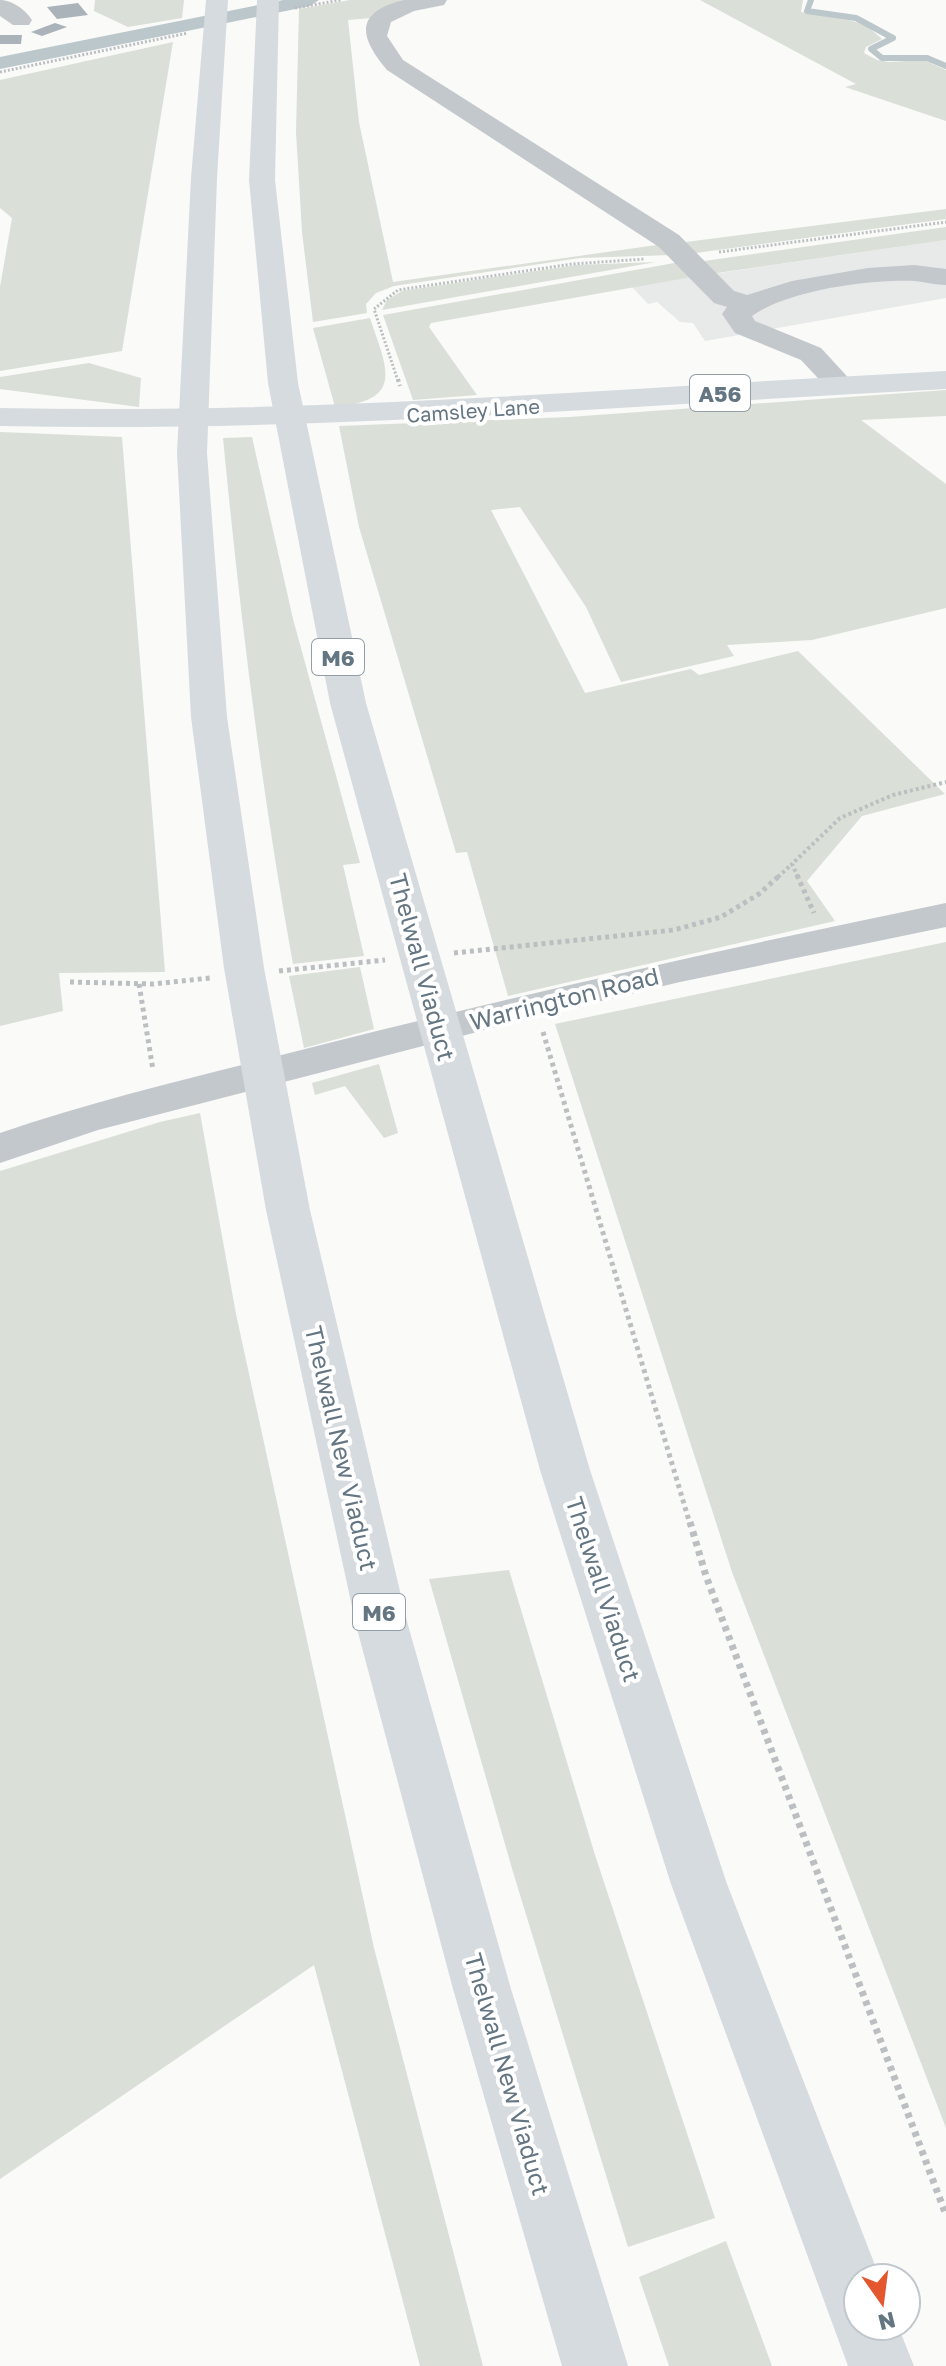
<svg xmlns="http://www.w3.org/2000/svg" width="946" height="2366" font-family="'Golos Text',sans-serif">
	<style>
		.built { fill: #e8e9e9 }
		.green { fill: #dadfd7 }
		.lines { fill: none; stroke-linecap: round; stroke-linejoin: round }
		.stream { stroke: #bbc7cb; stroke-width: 6 }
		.canal { fill: #bbc7cb; fill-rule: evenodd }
		.building { fill: #aab3b9 }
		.path-far3 { stroke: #bbbfc2; stroke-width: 3; stroke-dasharray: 2 2; stroke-linecap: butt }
		.path-far2 { stroke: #bbbfc2; stroke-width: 4; stroke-dasharray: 3 3; stroke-linecap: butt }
		.path-far1 { stroke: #bbbfc2; stroke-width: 5; stroke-dasharray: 4 4; stroke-linecap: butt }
		.path { stroke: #bbbfc2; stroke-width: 7; stroke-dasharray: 5 5; stroke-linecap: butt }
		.minor { fill: #c3c8cc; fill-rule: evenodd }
		.major { fill: #d6dbdf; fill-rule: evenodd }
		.highway { fill: #d6dbdf; fill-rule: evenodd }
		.labels { text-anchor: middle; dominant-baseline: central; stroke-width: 8; stroke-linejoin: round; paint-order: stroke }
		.far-street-label { font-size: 20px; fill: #657683; stroke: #fff }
		.shield { fill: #fff; stroke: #939fa8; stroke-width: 2 }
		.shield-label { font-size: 22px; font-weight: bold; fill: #657683 }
		.street-label { font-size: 24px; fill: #657683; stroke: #fff }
	</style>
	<rect width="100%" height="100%" fill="#fafaf8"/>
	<path class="built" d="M946,240V298L705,341L693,323L680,322L657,302L648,304L631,286Z"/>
	<path class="green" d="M95,0H184L182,18L128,27L94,11Z
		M350,0H426L372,18L348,20L359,122L393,282L657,245L672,255L580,258L394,286L376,293L366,304L367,313L313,322L302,232L296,132L299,9Z
		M700,0H803L801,12L849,20L866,25L882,39L866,47L864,53L877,60L889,62L924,60L946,70V121L845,87L856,84Z
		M173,42L122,351L0,371V287L12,218L0,208V80Z
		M946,209V219L688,254L678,243Z
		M946,227V240L710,274L697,262Z
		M656,262L382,310L387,300L402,291L576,265Z
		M680,262L692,277L431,323L429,327L477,395L413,400L383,315Z
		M370,318C387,369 405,400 335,407L313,328Z
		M89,363L141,378L139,407L0,389V377Z
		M946,390V416L861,420L946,484V608L812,640L727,645L734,656L621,682L586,607L520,507L491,510L585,693L691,669L699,675L798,651L945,794L862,816L807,881L835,921L508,996L467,852L456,853L359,527L339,426L569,417Z
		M0,432L122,437L165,972L59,973L63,1011L0,1026Z
		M252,437L293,619L360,863L343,865L364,956L293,964C261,789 240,614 223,438Z
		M946,942V2128L732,1572L555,1024Z
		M360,967L374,1029L304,1048L289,976Z
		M379,1064L398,1133L384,1138L345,1086L315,1095L312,1083Z
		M200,1113L236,1314L374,1948L483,2366H420L314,1965L0,2179V1171L160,1122Z
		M509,1570L595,1855L715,2218L628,2247L513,1872L429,1579Z
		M726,2241L772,2366H669L639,2277Z"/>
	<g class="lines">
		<path class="stream" d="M811,0L807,11L856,18L893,38L871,49L882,58H927L946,66"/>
		<path class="canal" d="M283,0H319L310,6L0,69V57Z"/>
	</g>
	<path class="building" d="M78,3L88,15L57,19L47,7Z
		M55,23L67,27L42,36L31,32Z
		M0,35H22L21,44H0Z"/>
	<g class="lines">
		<path class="path-far3" d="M295,8L341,0
			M0,72L188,33
			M719,252L946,222
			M398,381L374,309L398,290L572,264L645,259"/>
		<path class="path-far2" d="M398,379L400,386
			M778,877L792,864
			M798,877L792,864L840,818L893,795L946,782"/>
		<path class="path-far1" d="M797,875L814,913
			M454,953L674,930L721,917L759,894L780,875
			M279,971L385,960
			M70,982L153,984L210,978
			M139,984L153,1070
			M543,1032L690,1524"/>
		<path class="path" d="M690,1522L706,1576L946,2215"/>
		<path class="minor" d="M0,0C12,0 26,10 32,20L29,25H13L0,16Z
			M404,0H447L444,5L414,11L391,22L387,36L403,60L679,235L734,291L747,295L792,281L868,268L914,265L946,269V285C936,285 925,282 915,281C871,279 788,290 752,316L755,321L821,348L855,385L850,391L840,394L830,391L801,360L735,333L722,314L727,307L714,303L659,247L387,70C358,36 355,12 404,0Z
			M946,903V927L680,982L535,1017L98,1130L0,1163V1133C105,1097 213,1073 321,1045C528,993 736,946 946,903Z"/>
		<path class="major" d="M946,371V389C630,405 316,433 0,426V408C316,415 630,387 946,371Z"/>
		<path class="highway" d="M206,0H228L217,178L207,453L227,717L264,968L310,1210L408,1625L511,1989L628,2366H562L453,1989L356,1625L266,1210L224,968L191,717L177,453L191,178Z
			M257,0H279L275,180L298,383L366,703L590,1470L727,1884L880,2278H858V2326H898L914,2366H848L671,1884L540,1470L330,703L268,383L249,180Z"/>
	</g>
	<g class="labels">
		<g class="far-street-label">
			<text transform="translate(473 410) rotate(-4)">Camsley Lane</text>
		</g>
		<g class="shield">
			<rect x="690" y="375" width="60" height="36" rx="6"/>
			<rect x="312" y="639" width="52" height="36" rx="6"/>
			<rect x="353" y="1594" width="52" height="36" rx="6"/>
		</g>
		<g class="shield-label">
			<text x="720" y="393">A56</text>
			<text x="338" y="657">M6</text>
			<text x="379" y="1612">M6</text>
		</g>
		<g class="street-label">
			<text transform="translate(423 967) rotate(75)">Thelwall Viaduct</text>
			<text transform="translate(564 998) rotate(-14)">Warrington Road</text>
			<text transform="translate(342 1448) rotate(77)">Thelwall New Viaduct</text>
			<text transform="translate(604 1589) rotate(72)">Thelwall Viaduct</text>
			<text transform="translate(508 2074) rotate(74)">Thelwall New Viaduct</text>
		</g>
	</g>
	<g transform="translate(882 2302) rotate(166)"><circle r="38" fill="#ffffff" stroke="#c1c8cd" stroke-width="2"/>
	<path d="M0-6L14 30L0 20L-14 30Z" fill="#e4572e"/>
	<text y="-12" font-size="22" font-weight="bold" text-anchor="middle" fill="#657683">N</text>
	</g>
</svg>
